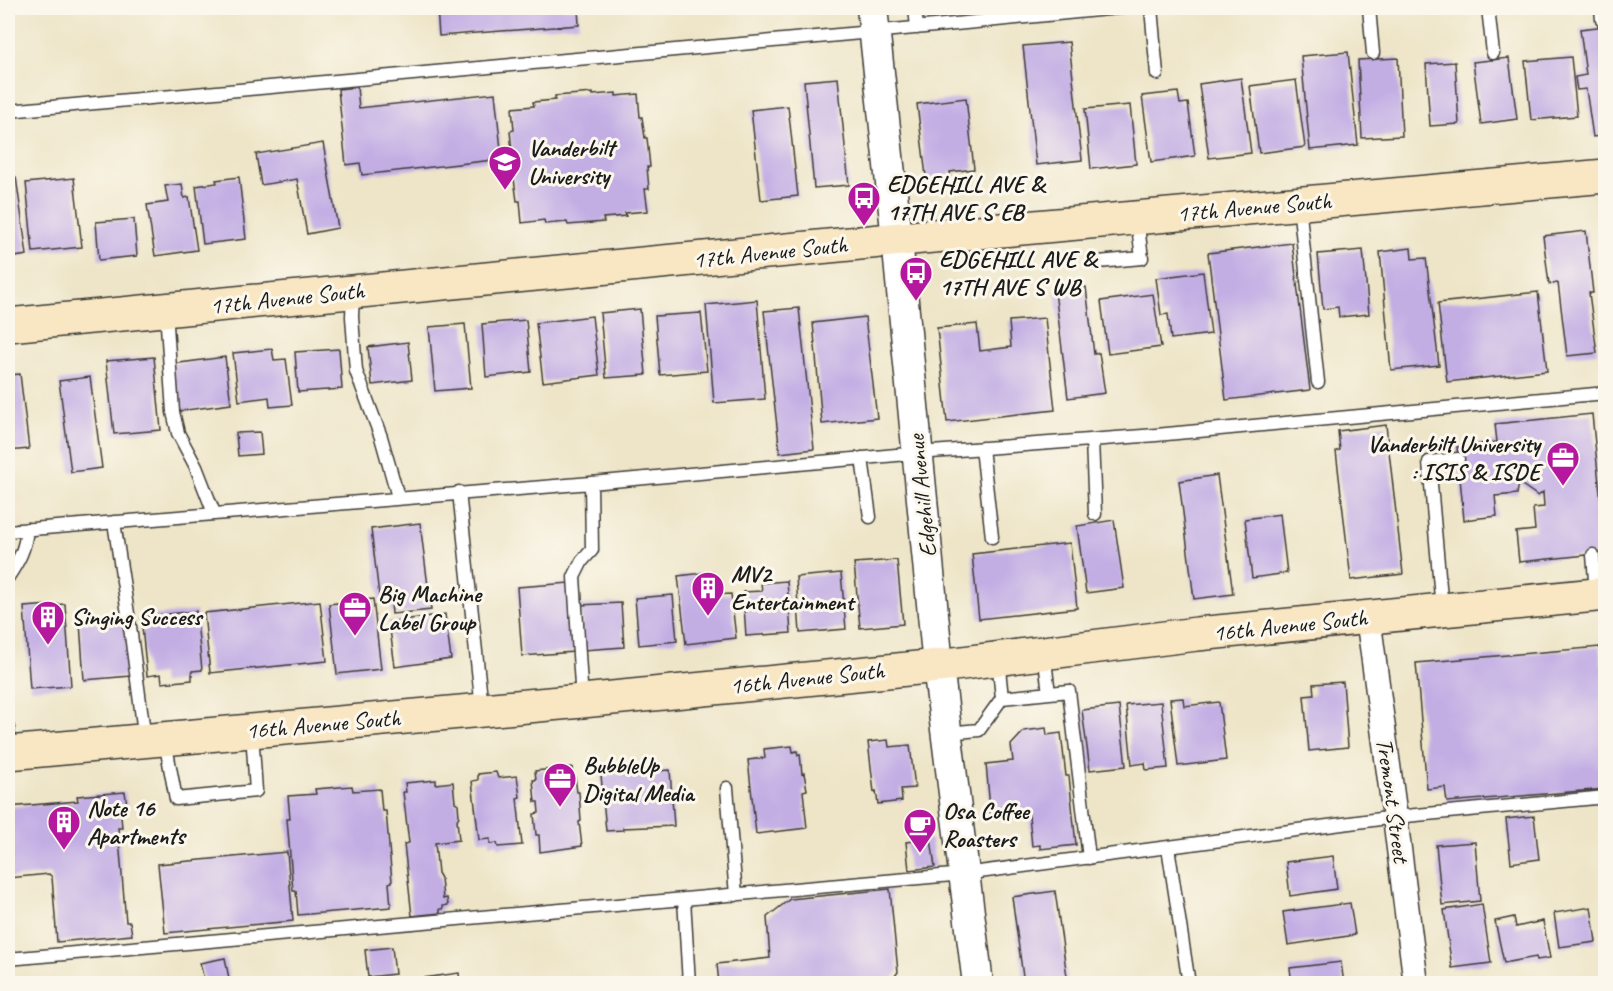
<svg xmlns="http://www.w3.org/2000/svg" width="1613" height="991" font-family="Caveat,sans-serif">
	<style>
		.building { fill: #c3aee4 }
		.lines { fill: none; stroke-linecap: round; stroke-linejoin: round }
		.service-casing { stroke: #3c3a36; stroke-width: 15 }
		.minor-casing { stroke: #3c3a36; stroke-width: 27 }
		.tertiary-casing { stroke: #3c3a36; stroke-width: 33 }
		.secondary-casing { stroke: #3c3a36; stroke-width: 36 }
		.service { stroke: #fff; stroke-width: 12 }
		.minor { stroke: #fff; stroke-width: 24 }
		.tertiary { stroke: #fff; stroke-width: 30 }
		.secondary { stroke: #f9e7c3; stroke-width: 33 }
		.labels { text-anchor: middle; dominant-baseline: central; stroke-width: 6; stroke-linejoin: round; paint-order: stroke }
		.poi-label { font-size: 24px; font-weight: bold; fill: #1c1c1c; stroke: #fbf7ec; text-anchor: start }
		.street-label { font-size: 24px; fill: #1c1c1c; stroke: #fbf7ec }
	</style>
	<rect width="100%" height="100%" fill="#fbf7ec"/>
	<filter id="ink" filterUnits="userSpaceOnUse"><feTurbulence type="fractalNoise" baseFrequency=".0167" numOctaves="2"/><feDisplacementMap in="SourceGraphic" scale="12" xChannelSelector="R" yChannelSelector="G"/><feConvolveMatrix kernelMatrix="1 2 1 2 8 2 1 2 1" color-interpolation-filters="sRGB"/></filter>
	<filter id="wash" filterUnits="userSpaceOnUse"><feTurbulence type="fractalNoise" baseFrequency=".008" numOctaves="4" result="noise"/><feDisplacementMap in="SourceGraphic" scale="24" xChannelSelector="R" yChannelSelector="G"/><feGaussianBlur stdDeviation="1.35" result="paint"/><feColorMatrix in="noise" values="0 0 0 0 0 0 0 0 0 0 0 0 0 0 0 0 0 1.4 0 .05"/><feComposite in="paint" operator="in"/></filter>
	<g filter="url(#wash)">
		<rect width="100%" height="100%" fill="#eee5c8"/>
		<g id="blocks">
			<path class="building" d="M437,8H578L579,25L439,36Z
				M1606,26V135L1593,137L1586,89L1577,90L1575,77L1586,75L1580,29Z
				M1069,42L1082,160L1036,165L1023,46Z
				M1348,52L1358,145L1310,150L1301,56Z
				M1571,57L1577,116L1531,120L1525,61Z
				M1398,58L1402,136L1362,138L1358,60Z
				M1509,58L1517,119L1481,124L1473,62Z
				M1455,62L1459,124L1430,126L1426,64Z
				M838,78L849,185L814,188L804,81Z
				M1241,78L1251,153L1209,158L1199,84Z
				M1296,80L1305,147L1259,153L1250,86Z
				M357,87L359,108L495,93L502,159L362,175L360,163L346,165L338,89Z
				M1178,92L1180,104L1188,103L1195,156L1151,162L1142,96Z
				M593,93V95L616,93V96L638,94L640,117H642L645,138H647L650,167H647L649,189H645L648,211L625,213L626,216L603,218L604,222L568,225L567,222L545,224L544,220L522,223L520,201H517L514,179H512L509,152H512L510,131L514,130L512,108L534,106L533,102L555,100V96Z
				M966,98L974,169L950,172L951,181L927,184L917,104Z
				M1130,105L1136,164L1091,169L1085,109Z
				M788,106L798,196L761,200L751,110Z
				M323,143L338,228L307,234L297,179L261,185L256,154Z
				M16,177L27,255L8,258V178Z
				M239,177L246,239L203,244L196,186L217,183L216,180Z
				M74,178L82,247L33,252L26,183Z
				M182,184L184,198L189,197L197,250L155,256L147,205L168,202L165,186Z
				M134,219L137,256L99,260L96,222Z
				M1586,231L1593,293H1589L1597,353L1567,356L1558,283L1549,284L1543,236Z
				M1292,243L1310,390L1226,400L1208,253Z
				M1411,248L1412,259L1426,258L1439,365L1391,370L1380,252Z
				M1363,250L1369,314L1339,317L1338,307L1323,309L1318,254Z
				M1203,272L1211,334L1171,339L1168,314L1161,315L1156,278Z
				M1086,287L1094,354L1099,353L1105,393L1068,398L1055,291Z
				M1538,292L1547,371L1447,382L1438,303Z
				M1153,294L1161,347L1108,354L1101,301Z
				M757,300L765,399L714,403L706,305Z
				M799,308L814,449L780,453L764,311Z
				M640,309L646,375L606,378L600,313Z
				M701,313L707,371L660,375L655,316Z
				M592,316L599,375L543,382L536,323Z
				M865,317L877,418L822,424L813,323Z
				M1045,318L1055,410L947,422L937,328L977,324L980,351L1011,347L1009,321Z
				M526,320L531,372L486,377L482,324Z
				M465,324L471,388L435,391L429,327Z
				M408,342L412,380L372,385L368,347Z
				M272,349L274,360L286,359L292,405L270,407L269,397L239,401L233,353Z
				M339,349L342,389L298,392L295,352Z
				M154,357L161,430L114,434L106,361Z
				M225,357L231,404L179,411L172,364Z
				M20,374L29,449L8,451V375Z
				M90,377L102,468L71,472L59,381Z
				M1592,414L1606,553L1519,562L1516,532L1535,530L1533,508L1544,507L1543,492L1538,496L1519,483L1517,494L1495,496L1497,516L1464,520L1457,447L1497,442L1495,424Z
				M1386,425L1403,574L1351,580L1336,451L1340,450L1338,431Z
				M260,432L262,454L238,456L236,433Z
				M1217,475L1233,594L1194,599L1179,481Z
				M1280,514L1287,573L1252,578L1245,519Z
				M1114,520L1124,588L1086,593L1077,526Z
				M420,523L431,610L392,614L391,602L380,603L371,529Z
				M1070,543L1077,608L979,619L972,554Z
				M897,560L903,624L860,628L854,563Z
				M712,572L714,595L731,594L736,638L686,644L678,576Z
				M841,573L846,629L800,633L796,577Z
				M787,581L791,633L746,636L743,592L762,591L761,583Z
				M570,583L574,652L522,656L517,587Z
				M673,595L677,641L639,645L635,598Z
				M373,599L381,669L337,674L329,604Z
				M320,601L327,661L210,673L204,613Z
				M621,603L624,647L583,650L580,605Z
				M65,604L71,686L30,689L24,607Z
				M196,611L202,670L192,671V680L162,683L161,674L147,676L141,617Z
				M445,614L451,659L395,667L389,622Z
				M126,619L131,676L84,680L80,623Z
				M1600,647L1602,667L1606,666V789L1447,802L1445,787L1427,789L1416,663Z
				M1343,682L1348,747L1309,751L1304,696L1314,695L1313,684Z
				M1183,698L1184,706L1219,702L1226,760L1178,766L1170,699Z
				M1161,702L1168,768L1146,770L1145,763L1132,765L1126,705Z
				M1119,706L1126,766L1090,770L1082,710Z
				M1046,728L1047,735L1061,733L1066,776H1069L1076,845L1040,849V845L1032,846L1029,816L991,819L986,764L1013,761L1011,745L1024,731Z
				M888,740L889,747L910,745L915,788L901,789L902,801L878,804L876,791L874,792L868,742Z
				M792,746L793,752L797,751L798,755L800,754L802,774L804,773L807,790L803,791L807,828L756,834L748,760L765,758L764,749Z
				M572,767L573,777H575L577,792H579L581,821L579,822L582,846L540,852L539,835H536L534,814L539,813L538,802H535L533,780H536L535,771Z
				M670,770L674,826L623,828V830L606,831L601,775Z
				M496,772L498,778L517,776L520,797L517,798L522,845L498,847L497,843L490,844V839L479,840L472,781L478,780V774Z
				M436,780V784L453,782L455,802L458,804L459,816L457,820L459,840L435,843L438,873L441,878L443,899L447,898L448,905L443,906V909H440V913L412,916L404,844L409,843L403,792H406L405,783Z
				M352,786L353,791L380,789L382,811H386L392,882L389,883L391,907L298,915L296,891H293L287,819H290L288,796L316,794L315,789Z
				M125,792L127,805H120L122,828H118L126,922H130L132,935L57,942L52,877L49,874L8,878V807L78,801L77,796Z
				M1534,816L1539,859L1511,863L1506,819Z
				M931,839L935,867L909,870L906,842Z
				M1475,842L1480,901L1442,905L1436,845Z
				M287,852L293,921L165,933L158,864Z
				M1333,856L1337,889L1290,896L1286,862Z
				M890,889L898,972L889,984H719L717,964L770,958L767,917L790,899Z
				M1055,891L1068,984H1024L1012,897Z
				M1350,903L1355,935L1288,945L1283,912Z
				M1482,904L1491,963L1452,968L1444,910Z
				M1591,907L1596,942L1559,947L1554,913Z
				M1514,917L1516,927L1543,921L1550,958L1537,960L1536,957L1504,963L1495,921Z
				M392,947L395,974L368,977L365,950Z
				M225,958L230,984H205L200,963Z
				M1341,962L1344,984H1292L1290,968Z
				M459,973L460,984H409V980Z"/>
		</g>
	</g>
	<g filter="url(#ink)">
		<use href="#blocks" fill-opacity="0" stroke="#3c3a36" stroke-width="1.5"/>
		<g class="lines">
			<g class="service-casing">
				<path id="service" d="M915,8L917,28
					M1151,8L1157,74
					M1369,8L1373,53
					M1488,8L1493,53
					M1601,8L1602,20
					M8,111L904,29L1118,8
					M1299,205L1318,382
					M1098,262L1142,258L1137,219
					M353,292L352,317L356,371L381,437L398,497
					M166,311L173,412L178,433L196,467L214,513
					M1092,440L1095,514
					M982,448L992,537
					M862,458L870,517
					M459,492L482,708
					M114,522L130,627L145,740
					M8,531L591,483L918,453L1156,435L1606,393
					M1593,555L1596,592
					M8,577C19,560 25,550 27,529
					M1442,609L1429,462L1458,459
					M1044,653L1049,693
					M998,659L1002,698
					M582,701L574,577L582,561L592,550L591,483
					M8,728L9,751
					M947,733L979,730L1002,698L1069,691L1089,858
					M165,741L176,799L256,791L252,732
					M727,788L736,895
					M1168,847L1189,984
					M684,899L689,984
					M8,959L964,874L1395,817L1606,797"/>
			</g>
			<g class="minor-casing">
				<path id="minor" d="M1368,617L1395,817L1416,984"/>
			</g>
			<g class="tertiary-casing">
				<path id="tertiary" d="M872,8L897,239L938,666L978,984"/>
			</g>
			<g class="secondary-casing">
				<path id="secondary" d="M8,325L922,237L1606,176
					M8,753L582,701L938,666L1197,634L1606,594"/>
			</g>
			<use href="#service" class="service"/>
			<use href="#minor" class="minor"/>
			<use href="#tertiary" class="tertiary"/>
			<use href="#secondary" class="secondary"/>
		</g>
	</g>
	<defs>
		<g id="university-pin" transform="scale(1.725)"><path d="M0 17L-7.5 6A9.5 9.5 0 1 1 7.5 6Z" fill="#b5179e" stroke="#fbf7ec"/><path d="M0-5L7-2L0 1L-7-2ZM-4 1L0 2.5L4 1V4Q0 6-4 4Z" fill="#fff"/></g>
		<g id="bus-pin" transform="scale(1.725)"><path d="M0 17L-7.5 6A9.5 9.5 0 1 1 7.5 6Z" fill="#b5179e" stroke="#fbf7ec"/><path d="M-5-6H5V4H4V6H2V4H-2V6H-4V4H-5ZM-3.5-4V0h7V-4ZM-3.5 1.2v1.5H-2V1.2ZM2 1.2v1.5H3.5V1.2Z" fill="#fff"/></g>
		<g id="office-pin" transform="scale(1.725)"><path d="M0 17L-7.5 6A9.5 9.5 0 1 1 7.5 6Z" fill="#b5179e" stroke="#fbf7ec"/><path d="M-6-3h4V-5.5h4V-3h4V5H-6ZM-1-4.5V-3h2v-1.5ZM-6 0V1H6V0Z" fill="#fff"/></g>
		<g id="building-pin" transform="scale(1.725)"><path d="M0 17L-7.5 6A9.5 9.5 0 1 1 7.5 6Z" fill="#b5179e" stroke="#fbf7ec"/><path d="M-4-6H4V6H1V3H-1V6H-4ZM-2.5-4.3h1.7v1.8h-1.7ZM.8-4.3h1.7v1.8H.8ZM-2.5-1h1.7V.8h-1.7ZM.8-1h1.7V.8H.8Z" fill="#fff"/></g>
		<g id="cafe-pin" transform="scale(1.725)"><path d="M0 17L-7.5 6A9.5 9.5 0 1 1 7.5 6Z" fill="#b5179e" stroke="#fbf7ec"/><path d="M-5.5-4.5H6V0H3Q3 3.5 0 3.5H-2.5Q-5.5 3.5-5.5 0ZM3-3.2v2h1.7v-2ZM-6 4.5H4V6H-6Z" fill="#fff"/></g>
	</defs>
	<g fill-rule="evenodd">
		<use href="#university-pin" x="505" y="162"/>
		<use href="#bus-pin" x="864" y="198"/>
		<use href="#bus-pin" x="916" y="273"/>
		<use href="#office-pin" x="1563" y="458"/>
		<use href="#building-pin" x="708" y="588"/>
		<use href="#office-pin" x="355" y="608"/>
		<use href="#building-pin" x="48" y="617"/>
		<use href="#office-pin" x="560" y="779"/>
		<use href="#building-pin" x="64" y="822"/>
		<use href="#cafe-pin" x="920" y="825"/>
	</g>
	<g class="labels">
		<g class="poi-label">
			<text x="528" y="148">Vanderbilt<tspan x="528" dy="28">University</tspan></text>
			<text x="887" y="184">EDGEHILL AVE &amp;<tspan x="887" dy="28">17TH AVE S EB</tspan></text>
			<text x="939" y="259">EDGEHILL AVE &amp;<tspan x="939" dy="28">17TH AVE S WB</tspan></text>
			<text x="1540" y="444" text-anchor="end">Vanderbilt University<tspan x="1540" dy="28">: ISIS &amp; ISDE</tspan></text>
			<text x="731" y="574">MV2<tspan x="731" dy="28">Entertainment</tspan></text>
			<text x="378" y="594">Big Machine<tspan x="378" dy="28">Label Group</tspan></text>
			<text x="71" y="617">Singing Success</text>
			<text x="583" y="765">BubbleUp<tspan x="583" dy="28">Digital Media</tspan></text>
			<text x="87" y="808">Note 16<tspan x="87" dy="28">Apartments</tspan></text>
			<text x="943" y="811">Osa Coffee<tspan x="943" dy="28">Roasters</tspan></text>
		</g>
		<g class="street-label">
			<text transform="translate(1254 207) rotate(-5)">17th Avenue South</text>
			<text transform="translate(770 252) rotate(-6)">17th Avenue South</text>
			<text transform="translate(287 298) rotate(-6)">17th Avenue South</text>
			<text transform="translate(922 496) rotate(-96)">Edgehill Avenue</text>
			<text transform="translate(1290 625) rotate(-6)">16th Avenue South</text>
			<text transform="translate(807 678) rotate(-6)">16th Avenue South</text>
			<text transform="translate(323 724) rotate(-5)">16th Avenue South</text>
			<text transform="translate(1393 800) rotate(82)">Tremont Street</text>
		</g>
	</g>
	<rect width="1613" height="991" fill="none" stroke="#fbf7ec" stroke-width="30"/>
</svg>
